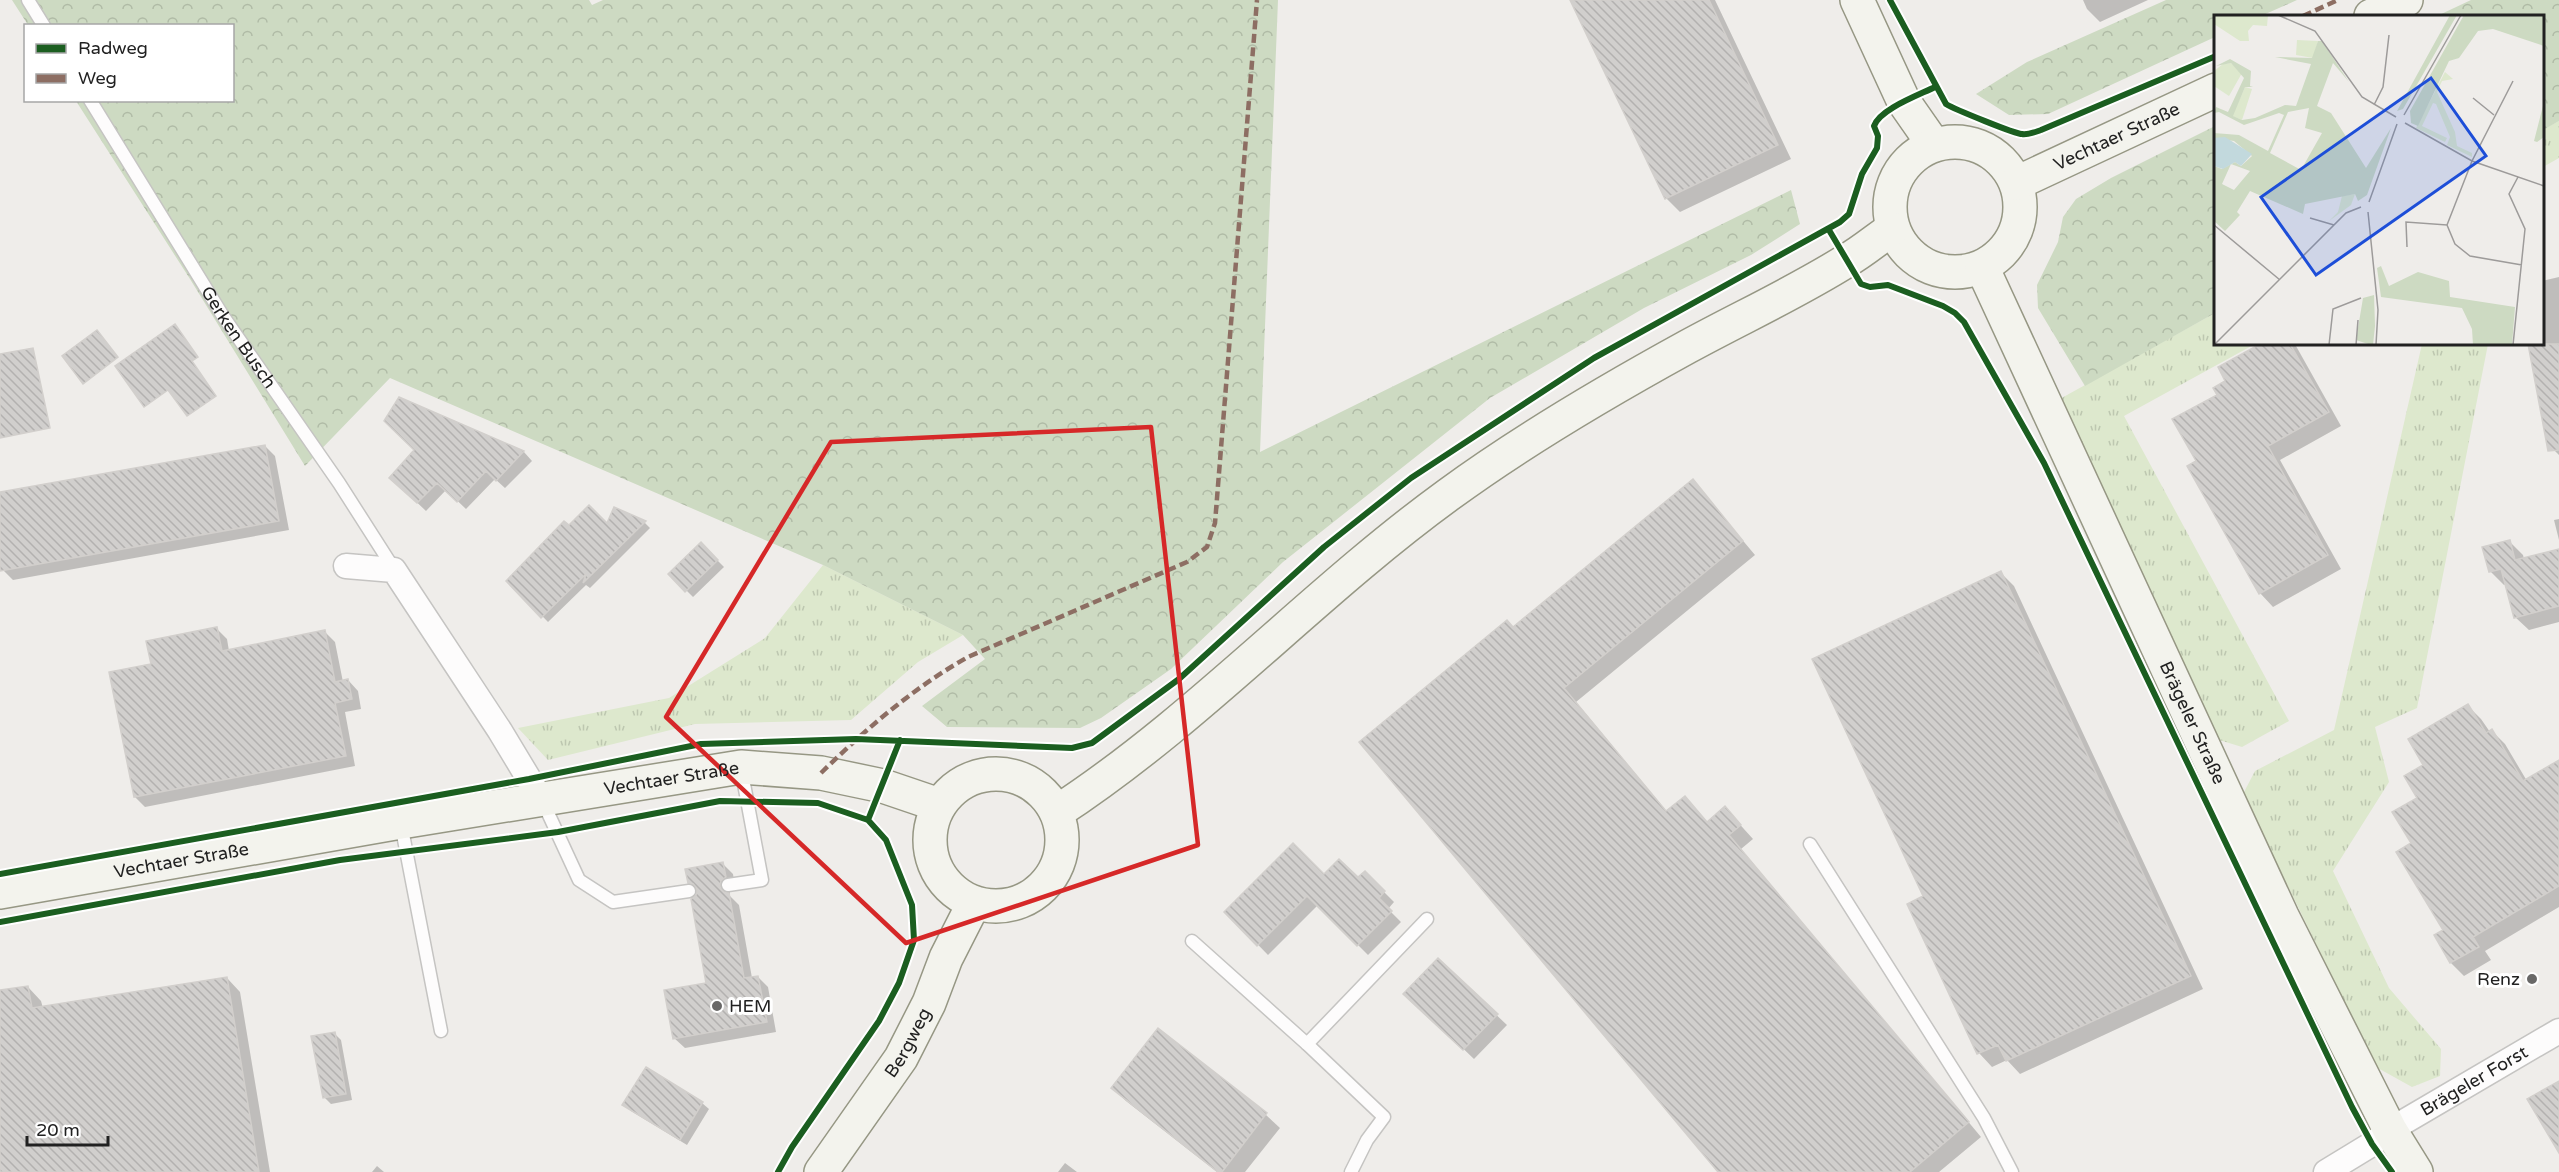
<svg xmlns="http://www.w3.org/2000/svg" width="2559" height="1172" font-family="'Varela Round',sans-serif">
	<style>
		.grass { fill: url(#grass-tufts) }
		.forest { fill: url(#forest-crowns) }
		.shadow { fill: #0003 }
		.building { fill: url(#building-back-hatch); stroke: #d2cfcc; stroke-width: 1.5 }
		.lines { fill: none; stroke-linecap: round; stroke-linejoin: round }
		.lane-casing { stroke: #c5c4c2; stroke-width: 15 }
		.street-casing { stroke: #c5c4c2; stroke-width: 27 }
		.secondary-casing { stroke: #969784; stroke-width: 36 }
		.lane { stroke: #fdfcfc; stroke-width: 12 }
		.street { stroke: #fdfcfc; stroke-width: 24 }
		.secondary { stroke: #f3f3ed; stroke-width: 33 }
		.quiet { stroke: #8d6e63; stroke-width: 4.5; stroke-dasharray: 9 4.5; stroke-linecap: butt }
		.cycleway-casing { stroke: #fff; stroke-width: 10 }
		.cycleway { stroke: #1b5e20; stroke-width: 6 }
		.marked { fill: none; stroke: #d62828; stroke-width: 4.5; stroke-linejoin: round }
		.poi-dot { fill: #696867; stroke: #fff; stroke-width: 2 }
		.labels { text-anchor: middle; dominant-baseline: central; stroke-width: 6; stroke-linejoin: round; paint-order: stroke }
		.street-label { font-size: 18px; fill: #212121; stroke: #fff }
		.poi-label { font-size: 18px; fill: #212121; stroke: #fff; text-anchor: end }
		.inset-road { fill: none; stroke: #9d9b9a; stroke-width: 1.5 }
		.view { fill: #1d4ed8; fill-opacity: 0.15; stroke: #1d4ed8; stroke-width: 3 }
		.inset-edge { fill: none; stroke: #212121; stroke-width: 3 }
	</style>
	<defs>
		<pattern id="grass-tufts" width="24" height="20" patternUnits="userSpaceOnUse" patternTransform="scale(1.5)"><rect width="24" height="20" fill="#dde8cd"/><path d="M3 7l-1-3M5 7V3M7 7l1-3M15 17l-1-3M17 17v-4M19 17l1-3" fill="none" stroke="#bdc7b0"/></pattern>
		<pattern id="forest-crowns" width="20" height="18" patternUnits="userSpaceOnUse" patternTransform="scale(1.5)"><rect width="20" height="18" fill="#cddac2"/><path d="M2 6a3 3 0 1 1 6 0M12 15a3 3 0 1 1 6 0" fill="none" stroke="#b0bba6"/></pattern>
		<pattern id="building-back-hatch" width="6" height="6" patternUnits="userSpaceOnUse" patternTransform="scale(1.5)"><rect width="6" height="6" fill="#d1cfcd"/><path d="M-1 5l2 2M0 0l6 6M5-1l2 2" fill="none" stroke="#b3b1b0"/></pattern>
	</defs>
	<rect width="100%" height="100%" fill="#efedea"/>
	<path class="grass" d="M2559,121V158L2543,167L2542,130Z
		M2215,313L2216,344H2255L2124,416L2289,721L2242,747L2216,739L2058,400Z
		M2422,344H2488L2417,708L2375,727L2389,782L2333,871L2389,988L2441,1049L2440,1076L2412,1087L2376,1067L2243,794L2255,771L2334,730Z
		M823,565L963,635L918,662L851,720L695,724L548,760L518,728L669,698L765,638Z"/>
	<path class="forest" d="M12,0H589L592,5L603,0H1278L1260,452L1791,190L1800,224L1751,255L1644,308L1490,398L1283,562L1171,669L1101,718L1080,728L947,727L922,706L985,659L963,635L823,565L390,378L305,466L190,279L76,101L232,100V26L28,25Z
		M2166,0H2297L2261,16H2216L2215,37L2048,114L2009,115L1976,94L2027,62Z
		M2471,0H2559V121L2543,130L2542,16H2437Z
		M2215,126V313L2085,386L2038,308L2037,285L2058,242L2063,217L2076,199L2111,178Z"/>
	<path class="shadow" d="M1572,0H1715L1791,159L1680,212L1666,198Z
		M2083,0H2148L2100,22L2087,9Z
		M2559,277V455L2549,445L2529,344H2542V281Z
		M2263,344H2294L2296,346L2341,426L2280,460L2341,569L2273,607L2260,593L2198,462L2219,395L2227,382L2220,368Z
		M400,399L524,452L532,461L505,488L495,479L466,509L446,490L426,511L391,478L416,450Z
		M265,446L275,456L289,530L13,580L3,570L0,554V493Z
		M1693,481L1755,555L1576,702L1667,812L1685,798L1708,823L1725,808L1753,839L1741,849L1981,1137L1939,1172H1720L1514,628Z
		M615,509L645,523L650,528L590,588L586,585L548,622L508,581L569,527L608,526Z
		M2559,519V540L2554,520Z
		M2509,541L2523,555L2524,559L2559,550V622L2529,630L2515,617L2506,584L2504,585L2490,571Z
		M701,544L724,567L693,597L670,574Z
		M2001,573L2014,586L2203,989L2020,1074L2007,1060L1992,1067L1979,1053Z
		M217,629L227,639L229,651L325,632L335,642L343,682L348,680L358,691L361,709L345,712L355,766L145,807L135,797L152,665Z
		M2468,706L2481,719L2490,732L2492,731L2505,744L2527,781L2559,762V907L2485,951L2491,960L2464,976L2451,963L2436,936L2445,931L2413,844L2425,765Z
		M723,864L733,874L735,887L730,892V896L739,905L752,978L758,977L768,987L776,1032L685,1048L674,1038L708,984L698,891L689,882Z
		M1365,873L1394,902L1388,909L1401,922L1368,955L1318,905L1268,955L1226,912L1324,876L1358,880Z
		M1438,960L1507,1025L1474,1059L1406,994Z
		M227,978L240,992L270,1172H0V992L28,987L41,1001L43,1008Z
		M1158,1030L1266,1115L1280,1128L1245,1172H1217L1126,1101L1113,1088Z
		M334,1033L341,1040L352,1100L331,1104L324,1097Z
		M702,1103L709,1109L687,1145L631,1111L624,1105Z
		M1065,1163L1077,1172H1058Z
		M377,1166L384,1172H372Z"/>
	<path class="building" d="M1570,0H1709L1778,145L1665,199Z
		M175,324L198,357L192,361L216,396L187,416L168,390L144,407L115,366Z
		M97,330L118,357L83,384L62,356Z
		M2260,344H2290L2329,412L2268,446L2328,555L2259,594L2187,466L2196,461L2172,419L2217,395L2213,388L2225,381L2218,367Z
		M2528,344H2559V450L2548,451Z
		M33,348L50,428L0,438V354Z
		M399,397L524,451L496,481L486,471L457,502L437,483L417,503L389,478L414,450L384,421Z
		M265,445L279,521L0,571V492Z
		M1693,479L1743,541L1564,688L1666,811L1685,796L1707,822L1725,806L1741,825L1729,835L1969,1122L1910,1172H1718L1359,742L1507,620L1513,627Z
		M589,505L607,523L614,507L646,521L583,583L586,574L541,618L506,581L564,521L569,525Z
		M2510,540L2515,560L2559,549V606L2514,618L2501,569L2489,572L2482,547Z
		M701,542L718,560L685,592L668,574Z
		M2001,571L2191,976L2006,1061L1998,1045L1977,1054L1907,904L1923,896L1812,659Z
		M217,627L222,651L325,630L335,682L348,679L352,699L335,703L346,756L134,797L109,672L151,664L146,641Z
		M2468,704L2486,733L2492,729L2523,781L2559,760V886L2473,937L2479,947L2450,963L2434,935L2443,930L2396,852L2411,843L2392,812L2417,798L2404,776L2423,765L2408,739Z
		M1293,843L1324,874L1339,859L1358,877L1365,871L1385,891L1379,898L1392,911L1357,946L1307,896L1257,946L1224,912Z
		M723,862L726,877L721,881L720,887L724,892L729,893L744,978L758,976L767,1022L673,1039L664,990L706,983L691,899L696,895L697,889L693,884L688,883L685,869Z
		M1438,958L1498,1014L1463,1050L1403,994Z
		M227,977L259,1172H0V990L28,986L32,1008Z
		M1158,1028L1267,1113L1222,1172H1218L1111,1088Z
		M335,1032L346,1094L323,1098L311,1036Z
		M646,1067L703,1102L680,1140L622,1105Z
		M2559,1081V1153L2527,1099Z"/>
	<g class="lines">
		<g class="lane-casing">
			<g id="lane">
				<path d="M28,0L44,26"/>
				<path id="s1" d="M90,100L223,316L339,483L394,569"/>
				<path d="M542,800L579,880L613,902L689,891"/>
				<path d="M401,824L441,1031"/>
				<path d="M1810,844L1984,1118L2012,1172"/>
				<path d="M728,885L762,880L741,768"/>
				<path d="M1192,941L1307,1044L1384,1117L1367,1140L1351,1172"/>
				<path d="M1307,1044L1427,919"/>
			</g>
		</g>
		<g class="street-casing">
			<g id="street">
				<path d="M346,566L394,570L500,731L541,799"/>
				<path id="s2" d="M2326,1172L2372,1144L2390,1130L2559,1031"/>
			</g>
		</g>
		<g class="secondary-casing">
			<g id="secondary">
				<path d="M1857,0L1904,102L1934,145"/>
				<path d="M2371,16L2406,0"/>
				<circle cx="1955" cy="207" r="65"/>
				<path id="s3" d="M2017,183L2216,90"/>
				<path id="s4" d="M1982,267L2282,916L2390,1130L2416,1172"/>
				<circle cx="996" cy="840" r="66"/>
				<path d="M1057,812C1198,720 1312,594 1448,495C1523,440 1605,392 1687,347C1740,318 1795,293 1846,261C1862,252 1877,239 1892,229"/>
				<path id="s5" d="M0,892L401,822L741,767L821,773L883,786L939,805"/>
				<path id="s6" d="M821,1172L901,1058L929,1003L946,958L974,903"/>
			</g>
		</g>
		<use href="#lane" class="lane"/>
		<use href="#street" class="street"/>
		<use href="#secondary" class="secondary"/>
		<path class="quiet" d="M2303,16L2338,0
			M821,773C866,729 913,688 968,657L1187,562L1207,547L1215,523L1257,0"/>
		<g class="cycleway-casing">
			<path id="cycleway" d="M1890,0L1946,104C1954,109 2015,134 2022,134C2028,135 2035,132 2041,130L2216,56
				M1829,230L1861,284L1870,287L1888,285L1943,306L1955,313L1964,322L2044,463L2352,1107L2372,1144L2392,1172
				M868,820L900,740
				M0,874L529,779L701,744L856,739L1072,748L1092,743L1179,679L1324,547L1411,478L1594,358L1840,222L1849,214L1862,174L1877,148L1878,136L1874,126C1880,109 1919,95 1935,87
				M0,922L340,860L558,832L720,801L818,803L868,820L886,840L912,905L914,940L899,983L879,1021L792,1147L778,1172"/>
		</g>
		<use href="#cycleway" class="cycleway"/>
	</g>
	<path class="marked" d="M1151,427L1198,845L906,943L666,717L831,442Z"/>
	<g class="poi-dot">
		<circle cx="2532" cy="979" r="6"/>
		<circle cx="717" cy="1006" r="6"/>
	</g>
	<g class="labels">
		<g class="street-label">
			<text stroke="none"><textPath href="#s3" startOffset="110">Vechtaer Straße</textPath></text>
			<text stroke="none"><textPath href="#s1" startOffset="280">Gerken Busch</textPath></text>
			<text stroke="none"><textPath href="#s4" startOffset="502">Brägeler Straße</textPath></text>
			<text stroke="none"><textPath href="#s5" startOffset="681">Vechtaer Straße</textPath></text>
			<text stroke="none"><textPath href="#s5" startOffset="184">Vechtaer Straße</textPath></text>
			<text stroke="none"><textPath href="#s6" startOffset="156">Bergweg</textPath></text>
			<text stroke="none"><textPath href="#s2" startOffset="174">Brägeler Forst</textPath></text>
		</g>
		<g class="poi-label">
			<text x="2520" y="979">Renz</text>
			<text x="729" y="1006" text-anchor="start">HEM</text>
		</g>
	</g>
	<g transform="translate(2214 15)">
		<rect width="330" height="330" fill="#efedea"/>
		<path d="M0,0H54L53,11L39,10L34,16L35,26H26L0,9ZM83,25L104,26L99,43L82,40ZM17,48L28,58L15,81L0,71V56L9,49ZM231,57L239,64L228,66L223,77L241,117L243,131L258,138V142L233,130L236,122L222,89L219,88L208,111L233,123L231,127L202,113ZM31,72L38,74L28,105L18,101ZM141,179L137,190L115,206L124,197L128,181Z" fill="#dde8cd"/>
		<path d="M236,0H243L189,94L183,96ZM250,0H330V31L279,14L264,16L245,43L235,46L204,111L197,108L196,96ZM104,26H108L135,67L119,48L103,91L117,98L152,153L177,113L153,180L144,186L141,179L91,189L89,199L36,176L23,197L26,200L11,216L0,206V151L8,154L21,147L27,151L38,141L20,126L0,123V118L25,120L54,136L70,100L65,98L30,110L5,97L0,98L2,92L14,97L30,63L17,48L2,51L16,44L37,56L36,71L39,72H31L19,101L28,105L41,103L71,90L82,91L97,49L61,42L98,43ZM95,93L91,113L108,118L87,155L56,138L74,97ZM17,149L36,156L20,175L8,169ZM330,87V122L323,127L320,126ZM167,251L175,271L204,257L235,266L236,282L301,292L298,330H259L258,314L248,293L167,282L163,253ZM160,280L161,311L159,330H157L142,325L149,283Z" fill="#cddac2" fill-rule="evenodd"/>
		<path d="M11,122L38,139L27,151L21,147L9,154L0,151V123Z" fill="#c2d9dd"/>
		<path class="inset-road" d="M64,0L101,16L148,82L182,102M259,83L280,100M160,90L169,72L175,20M190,100L247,0M191,108L258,146L330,171M155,187L183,109M154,197L164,295L162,330M96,203L120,210M0,210L66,265M233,210L241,229L256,241L308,250M193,232L192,207L233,210L258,146L299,66M0,330L132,198L147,192M115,330L119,294L147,283M142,330L144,305M299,330L311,214L295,179L304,162"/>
		<path class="view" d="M217,63L272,141L102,260L47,182Z"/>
		<rect width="330" height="330" class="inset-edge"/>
	</g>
	<rect x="24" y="24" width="210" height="78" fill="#ffffff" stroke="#a6a6a6" stroke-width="1.5"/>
	<rect x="36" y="44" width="30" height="9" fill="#1b5e20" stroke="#a6a6a6" stroke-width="1.5"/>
	<text x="78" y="54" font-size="18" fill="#212121">Radweg</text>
	<rect x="36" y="74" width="30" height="9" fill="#8d6e63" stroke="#a6a6a6" stroke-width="1.5"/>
	<text x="78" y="84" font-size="18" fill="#212121">Weg</text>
	<path d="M27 1136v9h81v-9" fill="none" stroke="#212121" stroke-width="3"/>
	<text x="36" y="1136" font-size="18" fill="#212121" stroke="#ffffff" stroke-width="4.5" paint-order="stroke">20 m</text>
</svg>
